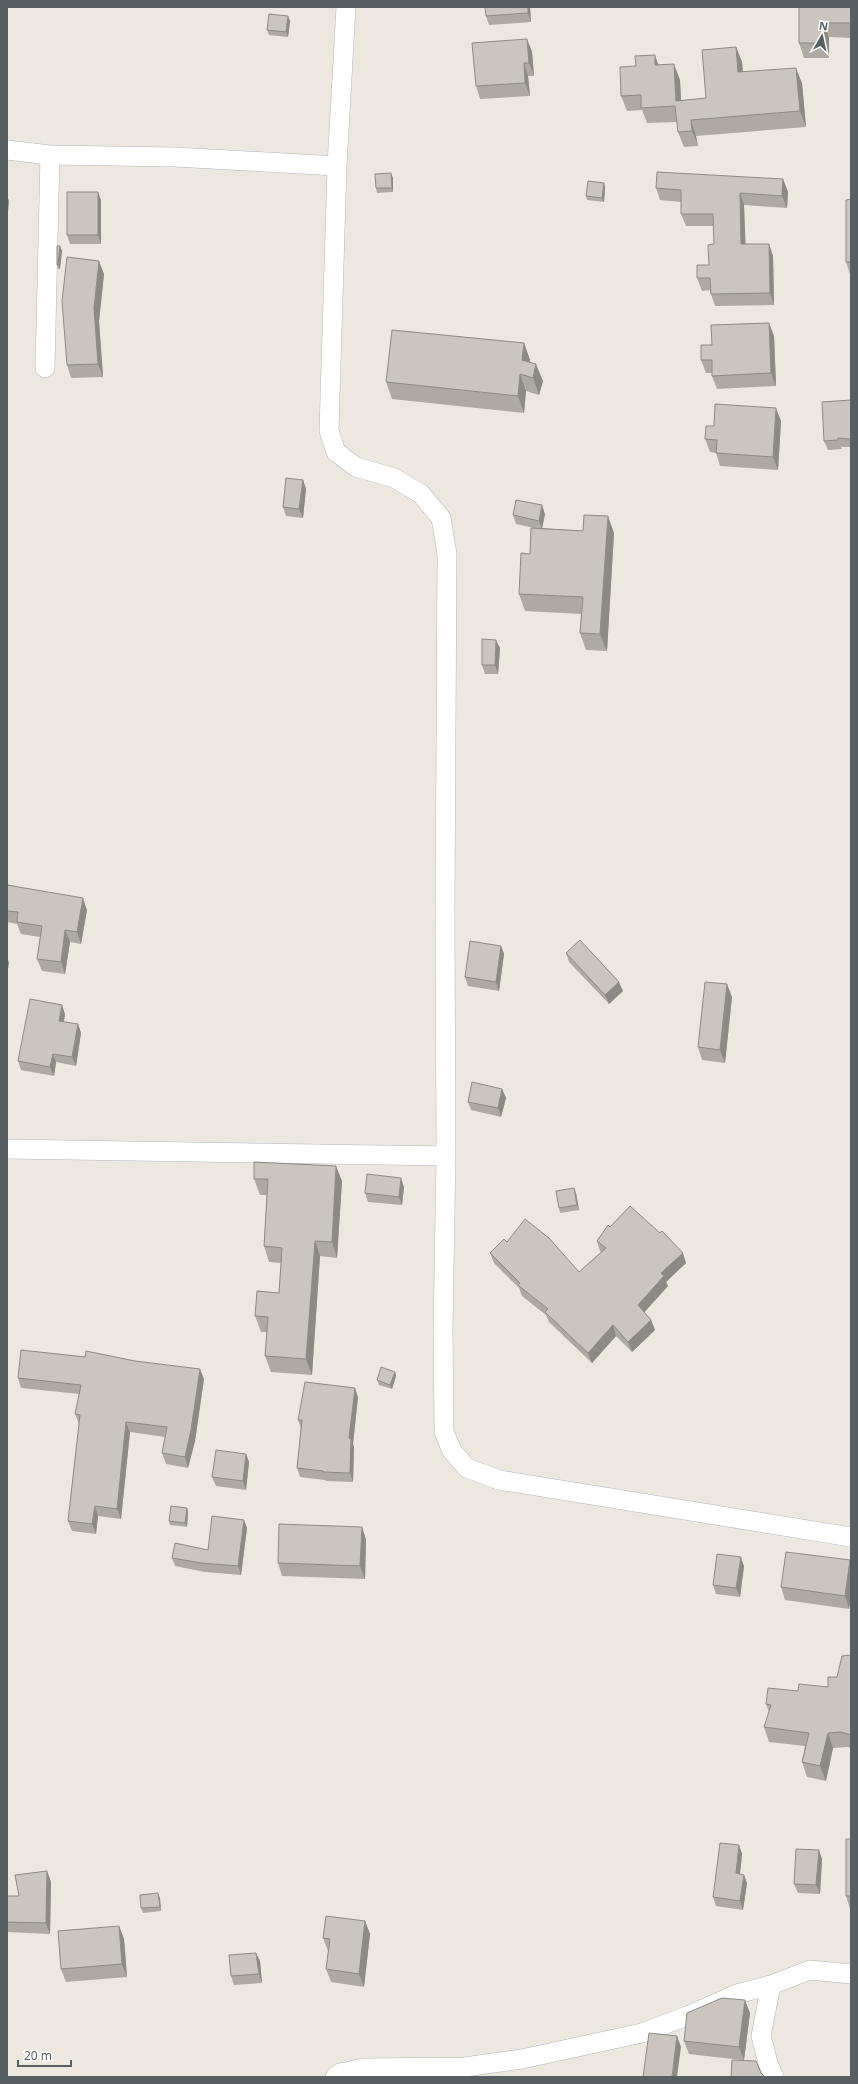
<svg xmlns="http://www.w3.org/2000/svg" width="858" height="2084" font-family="'Noto Sans',sans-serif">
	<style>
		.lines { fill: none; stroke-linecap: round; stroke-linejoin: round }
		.minor-casing { stroke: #b1b5b9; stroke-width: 20 }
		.minor { stroke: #fff; stroke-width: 19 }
		.wall { fill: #aea9a3 }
		.shaded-wall { fill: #8d8a85 }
		.building { fill: #cac5be; stroke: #8d8a85 }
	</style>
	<rect width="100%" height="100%" fill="#ede8df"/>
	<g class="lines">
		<g class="minor-casing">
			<path id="minor" d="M346,7L337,166L329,431L336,452L356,467L394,478L421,494L441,518L447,554L445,911L446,1156
				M7,150L50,155L175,157L337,166
				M45,368L50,155
				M7,1149L446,1156L443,1329L444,1432L452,1451L467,1468L499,1480L851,1537
				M771,1985L761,2036L768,2063L774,2077
				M335,2077L340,2073L364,2068L465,2067L522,2059L642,2033L690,2015L737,1994L771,1985L810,1970L851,1974"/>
		</g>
		<use href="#minor" class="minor"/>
	</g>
	<path class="wall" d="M530,7L531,22L489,25L486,16Z
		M799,7H851V38L829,37V58H804L799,43Z
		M288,16L290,21L288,37L269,35L267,30Z
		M527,39L532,52L534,76H528L530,96L480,99L476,86Z
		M736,47L742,62L743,72L802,83L806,127L696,136L698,146L684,147L678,132L677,122L647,123L642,110L627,111L621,96L636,66L655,55L658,65L680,80L681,101L706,98Z
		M393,178V192L377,193L376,188Z
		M783,179L788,192L787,208L744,205L745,244H769L773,256L774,305L715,306L711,294L710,290L702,291L697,278L709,265L714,244V226H686L681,214V202L660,200L656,188Z
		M604,183L605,188L604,202L587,200L586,196Z
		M851,199V274H850L846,262Z
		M101,200V244H70L67,235Z
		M60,246L62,251L60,269H58L57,265Z
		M104,274L99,321L103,377L71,378L67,365Z
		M769,323L774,336L776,386L717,389L712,376V373H706L701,360L712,345Z
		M524,343L530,360V362L543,381L539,395L526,391L524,413L392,399L386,382Z
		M851,400V447H841L842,449L828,450L824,441Z
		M781,421L778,470L720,466L716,453L710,452L705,439L714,426Z
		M303,480L306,489L303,518L286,516L283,507Z
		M545,514L542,528L614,533L607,651L586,650L580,633L581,614L525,611L519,594L530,554L534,528L516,524L513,515Z
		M500,648L498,674H485L482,665Z
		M7,884L87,910L81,944L70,942L65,974L42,971L37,959L40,937L21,934L17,924L7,922Z
		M501,946L504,954L499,991L468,986L465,977Z
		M566,953L623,991L609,1004L569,962Z
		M732,997L725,1063L702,1060L698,1047Z
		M65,1014L64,1022L78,1024L81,1033L76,1066L56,1062L54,1076L21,1070L18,1061Z
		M502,1089L506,1098L501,1117L471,1110L468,1102Z
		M254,1162L342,1181L337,1258L320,1256L312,1375L271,1372L265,1356L267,1332H261L255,1316L279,1293L281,1263L269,1262L264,1246L267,1195H260L254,1179Z
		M404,1187L402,1205L368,1202L365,1193Z
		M576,1193L579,1210L560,1213L559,1208Z
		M610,1227L686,1263L666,1282L668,1286L644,1312L651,1320L655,1330L632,1352L616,1336L592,1363L549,1322L546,1315L522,1296L519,1288L494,1263L490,1253L507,1242L579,1272L601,1252L600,1251L597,1241Z
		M395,1372L396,1376L392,1389L379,1385L377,1380Z
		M18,1378L204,1379L195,1441L188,1468L166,1464L162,1453L165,1437L130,1432L121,1519L98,1516L96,1534L72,1531L68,1521L79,1424L75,1414L79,1394L21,1388Z
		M358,1397L353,1444L354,1447L353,1482L326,1481L325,1480L300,1477L297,1468L301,1428L298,1420Z
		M246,1454L249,1462L246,1490L216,1486L212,1477Z
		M187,1508L188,1512L187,1527L170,1525L169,1521Z
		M244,1520L247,1528L241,1575L205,1572L175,1566L172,1558L208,1550Z
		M362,1527L366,1540L365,1579L282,1576L278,1563Z
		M850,1560L851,1564V1597L849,1609L785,1600L781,1587Z
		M744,1566L740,1597L716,1594L713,1585Z
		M851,1655V1748L847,1747L833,1748L826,1781L807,1777L802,1762L805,1746L769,1742L764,1727L769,1712L766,1704L798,1691L828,1687L837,1677Z
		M851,1839V1909H850L846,1896Z
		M739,1845L742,1854L740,1874L747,1883L743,1910L716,1906L713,1897Z
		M822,1859L820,1894L798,1893L794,1884Z
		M47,1871L51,1882L50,1934L7,1932V1936V1896H19Z
		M160,1898L161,1911L143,1913L141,1908Z
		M365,1921L370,1934L364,1987L331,1982L326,1969L328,1951L323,1938Z
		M119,1926L124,1939L127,1977L66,1982L61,1969Z
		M256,1953L260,1961L262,1983L234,1985L231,1976Z
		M750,2013L744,2060L761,2073L741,2060L689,2054L684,2041Z"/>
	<path class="shaded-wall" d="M528,7H530L531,22L528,13Z
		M288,16L290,21L288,37L286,32Z
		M824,23L829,37V58L824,43Z
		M527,39L532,52L534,76L529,63Z
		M736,47L742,62L744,88L738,72Z
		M655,55L660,70L655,65Z
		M524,63L528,76L530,96L525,83Z
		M674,64L680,80L682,117L676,101Z
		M796,68L802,83L806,127L800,111Z
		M691,120L696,136L698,146L692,131Z
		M391,173L393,178V192L392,188Z
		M783,179L788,192L787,208L782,196Z
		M604,183L605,188L604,202L602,198Z
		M98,192L101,200V244L98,235Z
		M740,193L744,205L746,256L741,244Z
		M7,195L9,201L7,224Z
		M769,244L773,256L774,305L770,293Z
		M60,246L62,251L60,269L58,265Z
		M99,261L104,274L99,321L103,377L98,364L94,308Z
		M769,323L774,336L776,386L771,373Z
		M524,343L530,360L528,377L522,360Z
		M536,364L543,381L539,395L533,378Z
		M520,374L526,391L524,413L518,396Z
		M776,408L781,421L778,470L773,457Z
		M303,480L306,489L303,518L299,509Z
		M542,505L545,514L542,529L539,521Z
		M608,516L614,533L607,651L600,634Z
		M496,640L500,648L498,674L495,665Z
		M83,898L87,910L81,944L77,932Z
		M65,930L70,942L65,974L61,962Z
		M501,946L504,954L499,991L496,982Z
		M7,956L9,963L7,976Z
		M619,982L623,991L609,1004L605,995Z
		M727,984L732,997L725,1063L720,1050Z
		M62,1005L65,1014L62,1030L59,1021Z
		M78,1024L81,1033L76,1066L72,1057Z
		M53,1054L56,1062L54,1076L50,1067Z
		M502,1089L506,1098L501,1117L498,1108Z
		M336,1166L342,1181L337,1258L332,1242Z
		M401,1178L404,1187L402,1205L399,1197Z
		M574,1188L576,1193L579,1210L577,1205Z
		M315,1241L320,1256L312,1375L306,1359Z
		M683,1253L686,1263L666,1282L668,1286L641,1316L638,1305L661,1273Z
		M651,1320L655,1330L632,1352L628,1342Z
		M613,1325L616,1336L592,1363L588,1353Z
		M200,1369L204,1379L195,1441L188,1468L185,1457Z
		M395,1372L396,1376L392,1389L390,1385Z
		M355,1388L358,1397L353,1444L354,1447L353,1482L350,1473L349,1438Z
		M126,1422L130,1432L121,1519L117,1509Z
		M246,1454L249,1462L246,1490L243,1481Z
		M95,1506L98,1516L96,1534L92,1524Z
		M187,1508L188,1512L187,1527L185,1523Z
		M244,1520L247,1528L241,1575L238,1566Z
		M362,1527L366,1540L365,1579L360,1566Z
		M741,1557L744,1566L740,1597L736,1588Z
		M850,1560L851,1564V1597L849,1609L845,1596Z
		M828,1733L833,1748L826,1781L820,1766Z
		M739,1845L742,1854L739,1882L736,1873Z
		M819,1850L822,1859L820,1894L816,1885Z
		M47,1871L51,1882L50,1934L46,1923Z
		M744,1875L747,1883L743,1910L740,1901Z
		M158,1893L160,1898L161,1911L160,1907Z
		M365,1921L370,1934L364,1987L359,1974Z
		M119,1926L124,1939L127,1977L122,1964Z
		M256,1953L260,1961L262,1983L259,1974Z
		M745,2000L750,2013L744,2060L739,2047Z
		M677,2036L681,2047L677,2077H672Z"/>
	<path class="building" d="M485,7H528V13L486,16Z
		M799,7H851V23H824V43H799Z
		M269,14L288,16L286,32L267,30Z
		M527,39L529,63H524L525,83L476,86L472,43Z
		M736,47L738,72L796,68L800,111L691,120L692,131L678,132L675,106L641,108V95L621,96L620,67L636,66L635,56L655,55V65L674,64L676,101L706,98L702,50Z
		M657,172L783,179L782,196L740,193L741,244H769L770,293L711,294L710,278H697V265H709L708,245L714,244L713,214H681V190L656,188Z
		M391,173L392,188H376L375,174Z
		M588,181L604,183L602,198L586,196Z
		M67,192H98V235H67Z
		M851,199V262H846V200Z
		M57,246H60L58,265H57Z
		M67,257L99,261L94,308L98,364L67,365L62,301Z
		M769,323L771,373L712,376V360H701V345H712L711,325Z
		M392,330L524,343L522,360L536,364L533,378L520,374L518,396L386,382Z
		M851,400V439L838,438V440L824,441L822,402Z
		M715,404L776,408L773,457L716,453L717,440L705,439L706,426H714Z
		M286,478L303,480L299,509L283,507Z
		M516,500L542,505L539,521L513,515Z
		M584,515L608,516L600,634L580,633L583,597L519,594L521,553L530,554L531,528L583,531Z
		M482,639L496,640L495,665H482Z
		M7,885L83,898L77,932L65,930L61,962L37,959L42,926L17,922L18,912L7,911Z
		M580,940L619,982L605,995L566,953Z
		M470,941L501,946L496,982L465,977Z
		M705,982L727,984L720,1050L698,1047Z
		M30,999L62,1005L59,1021L78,1024L72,1057L53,1054L50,1067L18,1061Z
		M472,1082L502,1089L498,1108L468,1102Z
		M254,1162L336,1166L332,1242L315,1241L306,1359L265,1356L268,1317L255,1316L257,1291L279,1293L282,1248L264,1246L268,1179H254Z
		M367,1174L401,1178L399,1197L365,1193Z
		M574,1188L577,1205L559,1208L556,1191Z
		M630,1206L660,1233L662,1231L683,1253L661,1273L664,1276L638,1305L651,1320L628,1342L613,1325L588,1353L545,1312L548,1309L518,1285L520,1283L490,1253L504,1239L507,1242L525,1219L549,1238L579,1272L606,1248L597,1241L608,1225L610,1227Z
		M21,1350L85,1357L86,1351L135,1361L200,1369L191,1430L185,1457L162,1453L167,1427L126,1422L117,1509L95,1506L92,1524L68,1521L80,1415L75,1414L81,1385L18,1378Z
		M381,1367L395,1372L390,1385L377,1380Z
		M305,1382L355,1388L349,1438L351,1439L350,1473L323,1472V1471L297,1468L302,1420H298Z
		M216,1450L246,1454L243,1481L212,1477Z
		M171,1506L187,1508L185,1523L169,1521Z
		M212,1516L244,1520L238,1566L201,1563L172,1558L175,1543L208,1550Z
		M279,1524L362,1527L360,1566L278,1563Z
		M786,1552L850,1560L845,1596L781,1587Z
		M717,1554L741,1557L736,1588L713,1585Z
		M851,1655V1735L841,1732L828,1733L820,1766L802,1762L809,1733L764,1727L771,1705L766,1704L768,1688L798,1691L799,1684L828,1687V1677H837L842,1656Z
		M846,1839H851V1896H846Z
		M720,1843L739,1845L736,1873L744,1875L740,1901L713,1897Z
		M796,1849L819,1850L816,1885L794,1884Z
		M47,1871L46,1923L7,1922V1896H19L15,1875Z
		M158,1893L160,1907L141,1908L140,1895Z
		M326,1916L365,1921L359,1974L326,1969L330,1939L323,1938Z
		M119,1926L122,1964L61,1969L58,1931Z
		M256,1953L259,1974L231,1976L229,1955Z
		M722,1998L745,2000L739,2047L684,2041L687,2013Z
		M649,2033L677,2036L672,2077H643Z
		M732,2060L756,2061L761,2073L765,2077H731Z"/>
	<rect width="858" height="2084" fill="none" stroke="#585f62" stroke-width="16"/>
	<g transform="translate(822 36) rotate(9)" stroke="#ffffff" stroke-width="3" paint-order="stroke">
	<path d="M0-3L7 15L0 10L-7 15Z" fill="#585f62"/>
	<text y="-6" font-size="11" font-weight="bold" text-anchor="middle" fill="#585f62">N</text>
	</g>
	<path d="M18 2060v6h53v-6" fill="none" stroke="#585f62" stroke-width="2"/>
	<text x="24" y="2060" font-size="12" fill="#585f62" stroke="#ffffff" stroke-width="3" paint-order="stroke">20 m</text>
</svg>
